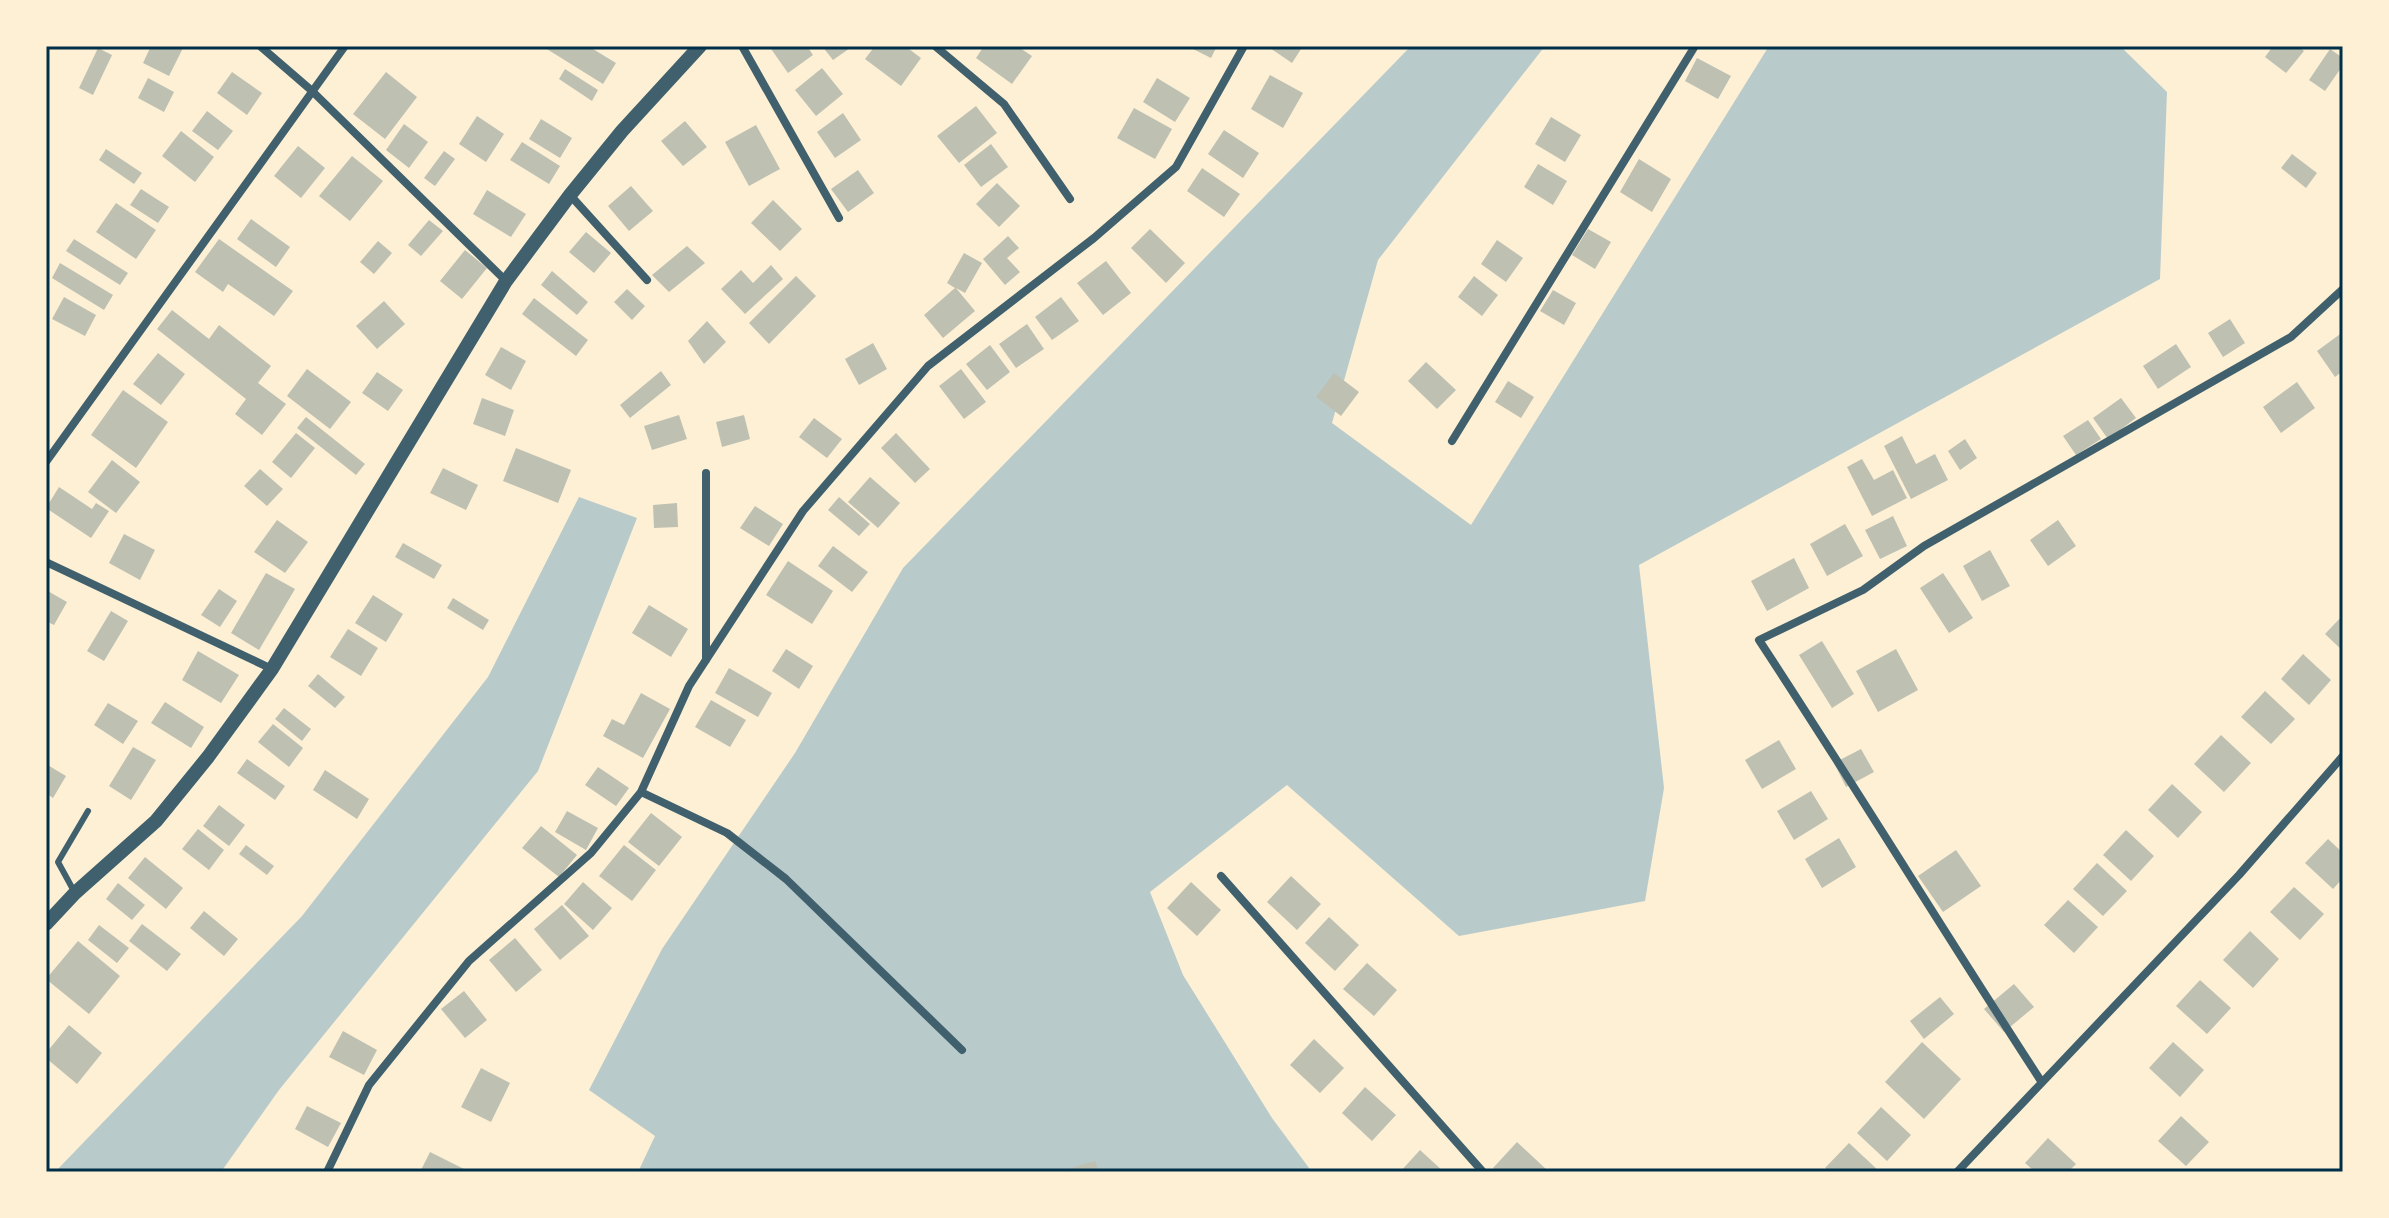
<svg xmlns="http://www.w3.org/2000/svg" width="2389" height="1218" font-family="Overpass,sans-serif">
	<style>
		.green { fill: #b9caca }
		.building { fill: #bec0b2 }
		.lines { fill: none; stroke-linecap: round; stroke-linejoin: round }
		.service { stroke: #3f606c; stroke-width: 6 }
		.minor { stroke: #3f606c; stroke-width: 8 }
		.tertiary { stroke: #3f606c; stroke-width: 14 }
		.neatline { fill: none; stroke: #003049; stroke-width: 3 }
	</style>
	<rect width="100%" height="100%" fill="#fdf0d5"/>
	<path class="green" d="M1411,46H1545L1378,260L1332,423L1471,525L1769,46H2120L2167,92L2160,279L1639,565L1664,788L1645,901L1459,936L1287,785L1150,892L1183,975L1272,1118L1312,1172H638L655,1136L589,1090L662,949L795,753L903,568Z
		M579,497L637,518L538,771L279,1090L221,1172H55L302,916L488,677Z"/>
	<path class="building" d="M151,46H184L169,76L143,63Z
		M542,46H588L616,63L603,84Z
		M769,46H807L813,55L788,73Z
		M822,46H853L833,60Z
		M875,46H905L921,58L901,86L865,59Z
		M984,46H1017L1032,56L1012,84L976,58Z
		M1187,46H1217L1211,58Z
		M1267,46H1303L1292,63Z
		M2273,46H2298L2304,51L2286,73L2265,57Z
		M98,48L112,55L93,95L79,88Z
		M2330,49L2343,58V65L2325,91L2309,80Z
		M1697,58L1731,76L1718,99L1685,81Z
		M822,68L843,94L816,116L795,90Z
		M565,69L598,90L592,101L559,79Z
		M232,72L262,93L247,115L217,93Z
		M386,72L417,97L385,139L353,114Z
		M1270,75L1303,93L1283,128L1251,109Z
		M148,78L174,92L164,112L138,98Z
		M1157,78L1190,98L1175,122L1143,102Z
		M976,106L997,133L959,163L937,136Z
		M1134,108L1172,129L1155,159L1117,138Z
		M207,111L233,131L218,150L192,131Z
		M843,113L861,140L835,158L817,132Z
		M477,116L504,134L486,162L459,144Z
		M1551,117L1581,135L1565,162L1535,144Z
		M541,119L572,138L560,158L529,139Z
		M685,121L707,147L683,166L661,141Z
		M404,124L428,142L409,168L386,150Z
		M756,125L780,169L749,186L725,142Z
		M1224,130L1259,153L1243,178L1208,154Z
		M181,131L214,157L195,182L162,156Z
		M522,142L560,166L549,184L510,160Z
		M991,144L1008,167L981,187L964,165Z
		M298,146L325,168L301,198L274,176Z
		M106,149L142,173L134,184L99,160Z
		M444,151L455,159L435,186L424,178Z
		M2292,154L2317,173L2306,188L2281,168Z
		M352,156L383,181L350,221L319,196Z
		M1639,159L1671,179L1652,212L1620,192Z
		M1538,164L1567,181L1553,205L1524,187Z
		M1202,168L1240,194L1224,217L1187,191Z
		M858,170L874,193L848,212L831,189Z
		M997,183L1020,206L999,227L976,204Z
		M631,186L653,211L629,231L608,206Z
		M141,189L169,207L158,223L130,205Z
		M487,190L526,214L511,237L473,214Z
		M773,200L802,229L780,251L751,223Z
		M116,203L156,230L136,259L96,232Z
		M251,219L290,247L276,267L237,239Z
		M429,220L443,231L421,256L408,245Z
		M1150,229L1185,263L1166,283L1131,248Z
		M1588,229L1611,242L1595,269L1572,255Z
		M586,232L611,253L594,273L569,252Z
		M1008,236L1019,248L1007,258L1020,272L1005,285L983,259Z
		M74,239L128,273L120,285L66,251Z
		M219,239L293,291L274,316L228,284L223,292L195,272Z
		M1497,240L1523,258L1506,282L1481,264Z
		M378,241L392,253L374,274L360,262Z
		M687,246L705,263L669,292L652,275Z
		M465,250L487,268L462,299L440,281Z
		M964,253L982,263L965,293L956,288L975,311L943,338L924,315L955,288L947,283Z
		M1106,261L1131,293L1103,315L1077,283Z
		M60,263L113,295L104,310L52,278Z
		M771,265L783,279L745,314L721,289L741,270L753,283Z
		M552,271L588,302L577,315L541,285Z
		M796,276L816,296L769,344L749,323Z
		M1474,276L1498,295L1482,316L1458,297Z
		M627,289L645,306L632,320L614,302Z
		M1553,290L1576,303L1564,325L1540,311Z
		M64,297L96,315L85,336L52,319Z
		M1061,297L1079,321L1052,340L1035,317Z
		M534,298L588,340L576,356L522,314Z
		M384,301L405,324L377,349L356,326Z
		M172,310L209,339L219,325L271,366L258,383L286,404L262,435L235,414L246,399L157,329Z
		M2230,319L2245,343L2223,357L2208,333Z
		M707,321L726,342L704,364L688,341Z
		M1027,324L1044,349L1016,368L999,344Z
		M2343,332V371L2335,377L2317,351Z
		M873,343L887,369L859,385L845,359Z
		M2176,344L2191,367L2158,389L2143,366Z
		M990,345L1010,372L987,390L966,364Z
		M501,347L526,361L511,390L485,375Z
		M158,353L185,374L161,405L133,384Z
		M1426,362L1456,390L1437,409L1408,381Z
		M307,369L351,402L330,429L287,396Z
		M961,369L986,402L964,419L939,386Z
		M661,371L671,385L630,418L620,405Z
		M377,372L403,390L388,411L362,393Z
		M1334,373L1359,392L1341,416L1316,397Z
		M1508,381L1534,397L1521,418L1495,402Z
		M2297,382L2315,408L2281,433L2263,407Z
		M123,390L168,422L136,468L91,435Z
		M482,398L514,410L505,436L473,424Z
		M2121,398L2136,418L2108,439L2093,418Z
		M679,415L687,439L652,450L644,426Z
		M744,415L750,439L722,447L716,422Z
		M306,417L365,464L356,475L297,428Z
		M814,418L842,439L827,458L799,437Z
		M2088,420L2101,439L2076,455L2063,436Z
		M296,433L315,448L291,478L272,462Z
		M896,433L930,469L915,483L881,448Z
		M1902,436L1916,464L1935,454L1948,480L1911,499L1884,446Z
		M1965,439L1977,458L1960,470L1948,451Z
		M516,448L571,470L558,503L503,481Z
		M1862,459L1874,480L1893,470L1907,498L1872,516L1847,467Z
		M112,460L140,482L116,513L88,492Z
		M443,468L478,485L466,510L430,493Z
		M260,469L283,489L267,506L244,486Z
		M870,477L900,503L878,528L848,502Z
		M59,487L92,509L96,503L109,511L91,538L46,508Z
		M839,497L870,524L859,536L828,510Z
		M677,503L678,527L654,528L653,505Z
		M755,506L783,524L769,546L740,528Z
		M1893,516L1907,546L1880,559L1865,530Z
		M277,520L308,542L285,573L254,552Z
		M2058,520L2076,546L2048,566L2030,540Z
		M1845,524L1863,556L1827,576L1810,544Z
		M124,534L155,550L140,580L109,563Z
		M403,543L442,565L434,579L395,557Z
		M833,546L868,572L852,592L818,566Z
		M1990,550L2010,586L1982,601L1963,566Z
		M1794,558L1809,588L1767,611L1751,581Z
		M788,561L833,591L812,624L766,595Z
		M266,573L295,589L259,650L231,633Z
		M1943,573L1973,618L1949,633L1920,588Z
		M219,589L237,601L220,627L201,615Z
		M46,590L67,602L54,625L46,621Z
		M373,595L403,614L386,642L355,623Z
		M453,598L489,620L483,630L447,608Z
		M649,605L688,629L671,657L632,633Z
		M111,611L128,621L104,661L87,651Z
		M2343,615V651L2325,634Z
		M348,629L378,648L361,676L330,657Z
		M1822,641L1854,694L1832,708L1799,655Z
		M786,649L813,666L799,689L772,671Z
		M1896,649L1918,690L1878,712L1856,671Z
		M198,651L239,675L221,703L182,680Z
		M2303,654L2331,680L2309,705L2281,679Z
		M729,668L772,693L758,717L715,693Z
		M318,674L345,697L335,708L308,686Z
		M2265,691L2295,719L2271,744L2241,717Z
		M641,693L670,709L643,758L603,736L612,719L624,725Z
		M711,700L746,720L730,747L695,727Z
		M165,702L204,727L191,748L151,723Z
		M108,703L138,721L123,744L94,725Z
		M284,708L311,729L302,741L275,719Z
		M273,724L303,748L289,767L258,742Z
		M2221,735L2251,763L2224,792L2194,764Z
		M1779,740L1796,769L1762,789L1745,760Z
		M133,747L156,760L131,800L109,786Z
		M1861,749L1874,772L1846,787L1834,763Z
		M247,759L285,786L275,800L237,773Z
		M46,764L66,776L53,798L46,793Z
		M598,767L629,788L616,806L585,785Z
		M325,770L369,799L357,819L313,790Z
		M2172,784L2202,812L2178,838L2148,810Z
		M1811,791L1828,819L1794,840L1777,811Z
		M219,805L245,825L229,846L203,826Z
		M567,811L598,828L586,850L555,832Z
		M651,813L682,837L659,866L628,842Z
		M541,826L577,855L559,877L522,848Z
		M198,829L224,850L209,870L182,849Z
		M2126,830L2154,856L2131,881L2103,855Z
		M1839,838L1856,867L1822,888L1805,859Z
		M2328,839L2343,853V878L2333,889L2305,863Z
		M246,845L274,866L267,875L239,854Z
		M624,845L656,870L632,901L599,876Z
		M1956,850L1981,886L1943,912L1918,876Z
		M145,857L183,888L166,909L128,878Z
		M2097,863L2127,891L2103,916L2073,889Z
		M1291,876L1321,904L1297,930L1267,902Z
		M583,882L612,908L593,930L564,904Z
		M1191,882L1221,910L1197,936L1167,908Z
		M118,883L145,905L132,920L106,899Z
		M2294,887L2324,914L2300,940L2270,912Z
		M2068,900L2098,927L2074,953L2044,925Z
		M562,905L589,936L560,960L534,929Z
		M204,911L238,939L224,956L190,928Z
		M1329,917L1359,945L1335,971L1305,943Z
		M142,924L181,954L167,971L129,941Z
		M99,925L129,948L117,963L88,940Z
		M2250,931L2279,959L2253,988L2223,960Z
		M515,938L542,970L516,992L489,960Z
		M78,941L120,976L89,1014L46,979Z
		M1367,963L1397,990L1374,1016L1343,989Z
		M2200,980L2231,1008L2207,1034L2176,1006Z
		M2014,984L2034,1007L2004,1032L1984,1009Z
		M464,991L487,1020L465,1038L441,1009Z
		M1940,997L1954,1014L1924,1039L1910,1021Z
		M69,1025L102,1053L77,1084L46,1058V1053Z
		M343,1031L377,1050L364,1075L329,1057Z
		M1314,1039L1344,1068L1320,1093L1290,1065Z
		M1922,1042L1961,1079L1924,1119L1885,1082Z
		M2173,1042L2204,1070L2180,1097L2149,1068Z
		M481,1068L510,1083L491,1122L461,1107Z
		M1365,1087L1396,1115L1372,1141L1342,1113Z
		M307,1106L341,1123L328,1147L295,1129Z
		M1881,1107L1911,1135L1887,1161L1857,1133Z
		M2181,1116L2209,1142L2186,1166L2158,1141Z
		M2048,1138L2076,1164L2068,1172H2035L2025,1163Z
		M1517,1142L1547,1170L1545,1172H1497L1493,1168Z
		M1849,1143L1880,1172H1829L1825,1168Z
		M1420,1150L1444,1172H1400Z
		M430,1152L470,1172H420Z
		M1095,1161L1099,1172H1061V1171Z"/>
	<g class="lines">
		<path class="service" d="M75,893L58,862L88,811"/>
		<path class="minor" d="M260,46L311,90L506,281
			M742,46L839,218
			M935,46L1004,104L1070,199
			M570,195L647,280
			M1452,441L1695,46
			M46,462L345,46
			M46,562L272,669
			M706,660V473
			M641,792L727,833L786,879L962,1050
			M1221,876L1483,1172
			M2041,1081C1946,935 1855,786 1759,640L1863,590L1924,546L2291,337L2343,289
			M327,1172L369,1085L469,961L591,853L641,792L689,686L803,511L928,366L1094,238L1176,167L1244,46
			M1957,1172L2239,875L2343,756"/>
		<path class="tertiary" d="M46,924L75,893L156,821L208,757L272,669L506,281L570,195L622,131L700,46"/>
	</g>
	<rect width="2389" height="1218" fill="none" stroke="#fdf0d5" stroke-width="96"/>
	<rect x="48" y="48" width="2293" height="1122" class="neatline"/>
</svg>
